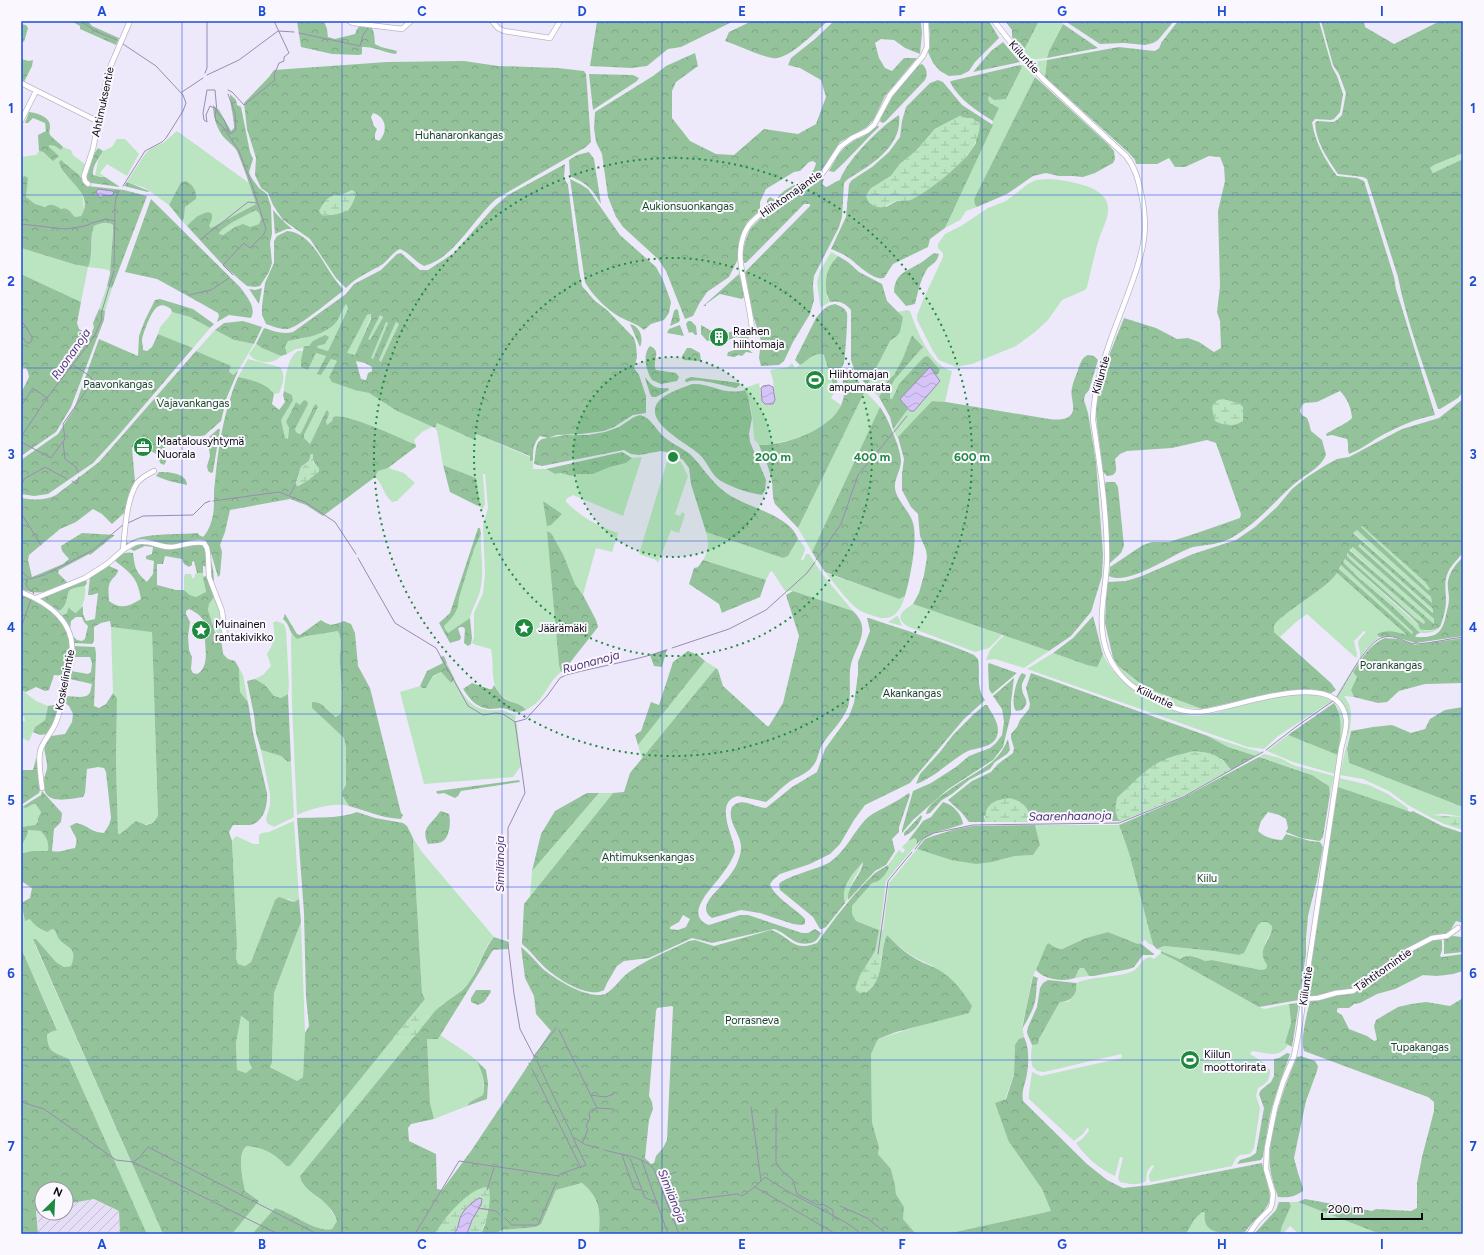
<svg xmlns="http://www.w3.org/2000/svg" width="1484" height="1255" font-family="Figtree,sans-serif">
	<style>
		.industrial { fill: url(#industrial-furrows) }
		.green { fill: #bbe4c1 }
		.forest { fill: url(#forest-crowns); fill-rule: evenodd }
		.wetland { fill: url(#wetland-marsh) }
		.water { fill: url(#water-waves); stroke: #998cb2 }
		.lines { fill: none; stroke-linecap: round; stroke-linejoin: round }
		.stream { stroke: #998cb2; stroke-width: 1 }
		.minor-casing { stroke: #bcb6c8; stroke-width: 6 }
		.minor { stroke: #fff; stroke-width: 4.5 }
		.grid { fill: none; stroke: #1d4ed8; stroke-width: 1; stroke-opacity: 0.55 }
		.ring { fill: none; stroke: #1e893f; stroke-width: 2; stroke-dasharray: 2 4 }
		.labels { text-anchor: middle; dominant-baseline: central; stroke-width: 4; stroke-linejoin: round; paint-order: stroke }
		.street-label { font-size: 11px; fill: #0c0a10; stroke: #faf7ff }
		.park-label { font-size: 11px; fill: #164923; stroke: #faf7ff }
		.poi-label { font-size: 11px; fill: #0c0a10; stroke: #faf7ff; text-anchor: start }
		.water-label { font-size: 12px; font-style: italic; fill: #4e3472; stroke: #faf7ff }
		.centre { fill: #1e893f; stroke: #faf7ff; stroke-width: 2 }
		.ring-label { font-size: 12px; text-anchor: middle; font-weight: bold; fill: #1e893f; stroke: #faf7ff; stroke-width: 4; stroke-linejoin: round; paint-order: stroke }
		.neatline { fill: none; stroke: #1d4ed8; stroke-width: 1.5 }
		.grid-label { font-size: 13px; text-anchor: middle; font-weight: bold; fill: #1d4ed8 }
	</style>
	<defs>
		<pattern id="industrial-furrows" width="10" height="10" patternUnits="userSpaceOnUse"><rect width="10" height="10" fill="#e6ddf7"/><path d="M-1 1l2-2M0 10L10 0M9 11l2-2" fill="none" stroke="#c4bcd3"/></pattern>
		<pattern id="forest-crowns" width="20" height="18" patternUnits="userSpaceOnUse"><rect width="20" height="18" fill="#94c39b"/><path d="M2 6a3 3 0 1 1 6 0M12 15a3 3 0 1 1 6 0" fill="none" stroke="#7ea684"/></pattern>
		<pattern id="wetland-marsh" width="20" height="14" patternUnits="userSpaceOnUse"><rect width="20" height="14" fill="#bbe4c1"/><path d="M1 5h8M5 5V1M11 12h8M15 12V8" fill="none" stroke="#a0c2a5"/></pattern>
		<pattern id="water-waves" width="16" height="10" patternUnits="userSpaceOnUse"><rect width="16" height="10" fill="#d6c4f8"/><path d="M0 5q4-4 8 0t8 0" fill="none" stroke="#b6a7d4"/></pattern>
	</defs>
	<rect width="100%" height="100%" fill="#eee8fb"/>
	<path class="industrial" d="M93,1199L119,1211L120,1234H38L37,1210L42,1209V1213H66V1204Z"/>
	<path class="green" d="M1039,21H1064L1049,51L1047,58L1030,60L1023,52Z
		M1047,60L1045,77L1031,62Z
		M1020,65H1023L1035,77L974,199L975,205L977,207L966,211L960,220L945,228L999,108L990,103L988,99L989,96L992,97L1022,67Z
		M177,131L249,183L256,204L211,228L208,226L212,219L194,218L187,226L182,221L184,218L185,207L196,199L181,182L169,205L145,188L127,182L145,154L150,149L163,143Z
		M117,139H125L139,154L127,176L107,164L100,173L105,177L95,176L98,161L103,151L112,147Z
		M49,145L56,146L61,150L63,147L71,150L73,155L86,165L82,178L63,161L64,173L81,191L83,199L84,211L81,216L75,217C71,213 68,206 61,209L54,205C42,208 35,206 26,197L28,178L25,176L21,177V157L36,155L39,151L43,152L47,156Z
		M1463,153V159L1433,173L1430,168L1434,165Z
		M1048,179C1064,180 1107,185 1108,207C1109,218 1102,229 1099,239C1094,255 1091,271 1087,287L1085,290L1062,300L1048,320L1035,332L1016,346L972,364L956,367L939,360L933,351L917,320V315L923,300L943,257V253L938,248V244L945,234L961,226L988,208L1006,201L1028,184L1036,180Z
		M256,210L259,213L261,219L259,224L250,227H235L223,235L219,234C224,224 246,215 256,210Z
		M100,223H109L113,225L111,271L104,269L88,267L81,302L21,274V248L73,264L87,267L91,257L92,231L94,226Z
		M831,252L838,256L834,259L827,297L830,302L821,307L820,305L817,282L820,271Z
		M107,286L112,288L105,311L99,309Z
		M345,304L348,309L328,351L318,348L317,345L305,346L304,348L296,349L287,354L285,347L288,341L301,339L336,322Z
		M907,310L910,311C917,331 930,365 952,371L945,402L932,401L898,439L893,429L894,427L908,409L914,411L940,381L936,375L938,373L935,364L928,356L924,357L895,391L892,399H890V388L895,379L923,347L912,335L903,359L894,375L888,380L879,397L867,386L890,341L897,336L903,317L898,312Z
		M172,312L190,317L210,328L193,348L158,334C160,323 167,322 172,312Z
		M372,314L355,356L346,353L367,315Z
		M380,315L383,316L370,341L367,339Z
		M386,322L388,323L373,359L370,358Z
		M396,322L399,324L382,362L379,360Z
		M215,330L234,340L254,344L238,371L233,375L229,370L230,366L196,351Z
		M256,344L262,348L281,356C273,365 256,364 249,354Z
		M298,351H303L301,360L303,368L308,370L316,353L326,356L318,373L321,375L331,359L338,362L329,377L340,384L369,393L397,411L432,427L422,432L414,440L416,445C403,439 343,411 333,417C332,421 331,424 327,425L326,422L329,414L328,410L326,411L310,444L304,438V435L318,407L314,406L301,433L299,434L296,432L295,429L300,405L296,402L286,422L289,428L288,439L284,438L281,420L293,399L292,395L284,391C285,380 287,357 298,351Z
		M818,353L822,354L825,357L835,391L831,398L841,405C834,430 782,445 759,445L754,439C753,422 752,403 744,388L759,383L762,402L775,400L773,380L770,370L788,367L792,363L795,368C801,365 813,355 818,353Z
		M248,359L280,367C286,375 283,384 279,393L274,394L271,390L238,377Z
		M865,391L880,407L812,552L798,528Z
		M437,423L475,440L476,434L530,457V460H533V469H546L555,474L561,473L571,476L575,474H593L610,467L626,463L632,458L642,457L623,516L573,495L566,499V502C580,516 599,527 618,533L612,552L596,548L583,595L575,584L563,554L551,533L548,531L559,665L561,672C546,684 546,700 526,710C521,703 512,703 505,698C488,687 495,666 491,649L476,645L472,643L474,637V613L483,593L485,575L483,525L488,508L485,474H483L485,504L483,509L478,506L480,503L476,478L443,465L437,431L435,428Z
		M669,455L681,462L688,476L675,514L680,516L682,512L685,514L679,533L671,530L658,563L656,560L639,554Z
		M388,468L404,473L415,483L397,501L392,502C383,494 382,482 375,477L378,471Z
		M1362,526L1425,582L1430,589L1428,590L1360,527Z
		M1357,529L1431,597L1432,603L1353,532Z
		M706,532L783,558L788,556L798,539C806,548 807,548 801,559L803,561L806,554H809L823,575L853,611L793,591H785L772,571L770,572L766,580L703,560C709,550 709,543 706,532Z
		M481,534C480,553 485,572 480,591C478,600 472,608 470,618L448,633L444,629V626C453,618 459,610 459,598L474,549Z
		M1360,544L1433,609L1434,613L1357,545Z
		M1353,547L1434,619V625L1349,549Z
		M1348,553L1423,619L1425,622L1424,624L1415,618L1347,556Z
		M1345,559L1425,631L1434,630L1440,627C1435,633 1427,633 1420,633L1359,578L1343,562Z
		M1342,564L1414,632L1412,634L1339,569Z
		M197,573H203L206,593L196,597L190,595L184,590V576L185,574H191L192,578H194L195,574Z
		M826,573L899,599L905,596C899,615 891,623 871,615C865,613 859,611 854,606C844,597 835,584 826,573Z
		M1337,573L1408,635H1377L1379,637L1366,649L1336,698V696L1360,657C1361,642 1352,646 1366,632L1364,631L1354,641L1357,654L1356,658L1307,614L1296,622L1280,637L1274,632C1274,630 1274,628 1274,626C1278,615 1326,590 1337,573Z
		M85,586C86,596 84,606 77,613L71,610L70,608L67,613L61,616L59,611C68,606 66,597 69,591C72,587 81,587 85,586Z
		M215,596C222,610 223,623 221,638C216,632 205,612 209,604C210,602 213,599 215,596Z
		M913,604L1002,635L989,648L975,652L909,627C893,618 902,611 913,604Z
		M897,616H898L902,626L888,622Z
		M276,621L284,624L286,630L289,686L288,694L281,698L274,696L265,685L255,679L263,675L271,666L267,654C274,644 276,635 273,623Z
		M111,627L152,631L158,816L153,823L128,827L120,834H118L116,762L117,698L113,693Z
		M338,630C343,641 339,653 340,664C341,681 343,698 341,715L337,717L331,714L326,707L312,708L344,738L346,748V786L343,790L342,795L349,806C332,802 312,809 297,815L292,706L291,634L297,639L307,636Z
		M1004,635L1049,651L1024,668L995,659L986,660L990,650Z
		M1053,653L1087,665L1101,660L1103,655C1115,677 1131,690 1154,701C1165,706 1177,712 1188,715C1201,717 1216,713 1228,709C1260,701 1301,684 1332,701L1278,736L1264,749L1248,747L1027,669Z
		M705,661L716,668L642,759L638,745Z
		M447,663C455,678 463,704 482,709C489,711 494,710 501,710C506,711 511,714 516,716L515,720L517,724L521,766L513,777L424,784L400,692L420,686L422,688H426L433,677L441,672L451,683L453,678L446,664Z
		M1118,666L1140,683L1154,691L1202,709L1180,707L1137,687L1125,676Z
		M239,668L243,675L248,702L240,692Z
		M1353,672L1357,677L1351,690L1354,697L1344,696C1358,713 1347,732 1347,750C1347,754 1348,758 1349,763L1463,807V817C1454,816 1438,811 1430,817L1408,805L1389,791L1363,779L1340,775C1344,751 1358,717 1337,698Z
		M23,691L36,701L48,706L45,720L35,727L29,741L21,738V721H25L24,717L21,715V695Z
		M1334,702L1343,715L1344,724L1335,774L1293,762L1267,751L1288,735L1338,754V709Z
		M1208,736L1249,749L1261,752L1256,756L1228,747Z
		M261,750L281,756L288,762L291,761L294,817L274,827L267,823L266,819L270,805V794Z
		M1264,754L1280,758L1293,765L1334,776L1330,794L1329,786C1312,771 1281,765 1259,757Z
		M1339,778L1369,785L1388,794L1408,808V811L1386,805L1338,787Z
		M599,793H613L530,897L532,871Z
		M33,804H36L41,811L38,818V822L35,825L21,827V807L26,808Z
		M294,821L299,899L294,902L289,899L275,900L251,962L245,966L238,964L236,958L237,945L232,841L236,836L253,844H259V835L262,833L269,832Z
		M1035,825H1119L1129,853L1153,945L1149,944L1145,940L1138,944L1108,932L1086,938L1062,949L1056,948L1048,944L1032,978L1026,1010L1022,1025L1024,1037L1021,1038L1015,1045L1014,1075L1005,1099L1009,1142L1042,1189L1051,1211L946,1234H916L903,1219L904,1207L896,1194L895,1185L891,1169L878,1154L879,1147L872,1122L871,1054L878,1039L931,1022L933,966C914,958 902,950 887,935L881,958L878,954L874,953L879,930L856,921L852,914V906L872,883C881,882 885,875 889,868L888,865L899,850L903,853L905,850L902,847L908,841L915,838L917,841L916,845L886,881L880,930H883L889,883L917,849L951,860L992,862L1015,856L1033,855L1040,845Z
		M28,830L42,831C47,838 49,842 48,851H32L23,853L21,852C21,844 26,837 28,830Z
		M413,838L422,852L494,937L488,944L470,982L451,1000L442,1004L429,1018C422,1016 416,1016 409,1019L425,999L422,993Z
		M863,861C860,871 853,878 850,888C848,893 849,899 845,903C840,887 853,872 863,861Z
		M21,907L25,921L30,919C38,922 47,925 54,929C57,932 58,937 61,940C70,949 77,951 71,966L64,967L56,962L36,939L35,945L163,1234H147L69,1059C53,1052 49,1054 47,1036L51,1032L57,1029L21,948Z
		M301,922L305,1033L303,1077L297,1081L269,1066L272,1062L274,993Z
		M1262,922H1267L1272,926C1272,934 1267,937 1265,944C1263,952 1269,961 1266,969L1261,970L1212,960L1205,961L1195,956L1180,959L1157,949L1164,946L1214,951L1239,955L1244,953L1258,925Z
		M1161,953L1177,961L1259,1007L1264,1009L1289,1004L1291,1023L1285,1043L1288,1045C1277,1060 1267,1052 1252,1051L1250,1054L1263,1062L1270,1070C1270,1080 1267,1083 1258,1088L1256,1096L1260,1108L1254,1148L1250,1154L1240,1155L1236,1158L1232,1166L1151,1182C1146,1176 1151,1172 1154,1166L1152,1165L1147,1172L1146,1181C1137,1186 1130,1184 1120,1182L1118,1178L1123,1158L1120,1157L1115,1176C1098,1168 1087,1158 1076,1143L1082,1139L1089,1131L1088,1127L1083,1134L1074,1141L1029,1099V1093L1032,1072L1041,1076L1122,1058L1121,1054L1044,1072L1037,1071L1032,1066L1031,1055L1032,1045L1038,1043L1039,1039L1058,1005L1060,1002H1067C1073,998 1079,991 1076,983C1093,976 1113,978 1131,972C1140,969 1140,959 1150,957L1154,959Z
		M1080,968H1084L1089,976L1075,978L1078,971Z
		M240,1016L249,1022V1062L252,1068L246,1073L237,1070L236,1043Z
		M440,1035C447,1040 473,1056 477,1061C483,1069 485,1086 483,1095L470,1102L467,1106L434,1119L430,1103L427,1042V1039H438Z
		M414,1037L300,1176L318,1198L327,1204L337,1221L332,1229C316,1233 291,1212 275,1208L252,1234H232L259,1201L245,1191C243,1180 236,1153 247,1146C264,1148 274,1153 286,1166H290L393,1038Z
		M582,1183C601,1199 600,1211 599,1234H495C504,1227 528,1230 540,1224L556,1190Z
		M1289,1202H1298L1380,1234H1299L1290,1226L1283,1234H1280L1282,1226L1291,1206Z
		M1202,1212L1205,1213L1215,1231L1221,1234H1186L1194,1220Z"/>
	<path class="forest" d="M71,21H88L92,26L119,38L116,45L80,29V26Z
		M297,21H324L327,29L328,37L335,39L355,34L357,29L360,26L372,28L374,33L375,44L381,47L397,51L396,54C385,53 374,46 362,47V54L359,55L332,54L301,47Z
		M597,21H734L681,47L668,49L647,66L631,68L590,66Z
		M752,21H828C817,30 787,62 772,58C757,55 740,46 725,41L729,32Z
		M834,21H921L922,33L920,54L905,48L894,40L881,39L875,43L879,58L885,68L892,71L904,58H917L885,96L874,119L867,127L840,142L822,172L769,207L767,206V200L770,197L775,200C778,197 781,194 784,191C797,182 812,181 816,163L813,161L809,162L800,171L794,172L766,189L760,202V210L747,222L740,240L738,259L729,277L707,292L699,304L693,316L685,319L666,271L658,259L623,227L616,217L608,197L602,154L596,142L594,128L595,112L653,76L666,66L695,53L698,66L676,82L672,91V118L690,141L716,154L734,155L764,129L798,134L816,124L826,97L821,80L800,68L788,65L791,58L815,39Z
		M928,21H989L999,38L975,62L969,71L961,75L949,76L940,71L933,63L928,52L930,34Z
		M1005,21H1039L1023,52L1012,37V30Z
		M1065,21H1174L1158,40L1153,43L1145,45L1124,43L1100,44Z
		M1178,21H1319L1332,67L1337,76L1343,94L1340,112L1334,119L1331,120L1315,119L1312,122C1315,142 1325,160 1337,176L1357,178L1364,181L1394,277L1396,289L1435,415C1415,419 1397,427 1379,437C1369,443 1360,450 1349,454C1347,449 1349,444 1347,439L1332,435L1327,436L1326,434C1332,430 1349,422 1352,418C1351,407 1347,398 1340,391L1317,402L1305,403L1302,405L1300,411L1302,415L1307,418L1309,423L1311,431L1322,440L1326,455C1320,469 1304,475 1293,485C1273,503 1257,523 1233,537C1226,541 1216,544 1207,545C1202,546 1195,546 1190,548C1170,556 1128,586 1109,576L1110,567L1143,545L1152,542H1169L1197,533L1240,518L1241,514L1216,443L1207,440L1172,448L1127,451L1120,454L1115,459C1116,468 1119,476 1107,476L1103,472L1095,408L1106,363L1124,318L1156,328L1177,339L1188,338L1199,342L1214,352L1221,348L1220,321L1217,312L1220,286L1218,211L1225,181L1224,167L1220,157L1209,156L1185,167H1175L1169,158L1157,164H1136L1135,160L1129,153L1045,77L1047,60L1119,47L1154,51C1159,50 1160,47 1161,43Z
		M1321,21H1364L1365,27L1394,44L1440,21H1463V153L1434,165L1430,168L1433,173L1463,159V392L1458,398L1440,409H1438C1424,367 1406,320 1398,277L1367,179L1363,177L1338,174C1327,158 1316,142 1315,123L1317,121L1333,122L1337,120L1342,115L1346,93L1339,74L1333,65Z
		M21,24L26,25L28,28L24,42L21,41Z
		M1063,24L1098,48L1047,58L1049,51Z
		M1003,42L1020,62L973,72L991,51Z
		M21,59L29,61L33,60L32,66L24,82L21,80Z
		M464,61L498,66L558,68L584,71L586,74L591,142L586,147L496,199C473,219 455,258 424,266C415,262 410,253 400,249C393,252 389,259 383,264C370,272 356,277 346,288L336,278L310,239L283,220L273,205L268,193L261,188L255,175L256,158L247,129L244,103L269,77L274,70L387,62ZM373,113C387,117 388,132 379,141L375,139V134L377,129L374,126L371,117ZM352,190L355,197L351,206L347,211L333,195H342Z
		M922,64C927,68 928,75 925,80L885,122L882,123L880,121C882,109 911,66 922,64Z
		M1020,65L1022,67L1006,99L994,100L989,96L988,99L990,103L999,108L993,121C976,110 960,101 950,82L951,81Z
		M589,74L633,75L639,78L637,81L593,110Z
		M1035,77L1108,144L1114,151L1115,159L1113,163L1095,173L1083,177L1073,176H1059L1046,173L1033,176L1007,194L977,207L975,205L974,199Z
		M938,80L943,82L962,105L993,125L945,228L930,239L928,247L893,264L884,278C872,281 856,262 846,256C841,253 836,251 831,249L846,217L849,184L852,180L872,167L889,152L900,137L902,121L906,107L930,83ZM960,116L966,118H972L976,143L967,156L950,172L907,201H897L886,207L870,189L891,176L900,164L916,151L935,129Z
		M230,94L236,100L237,105L241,107L250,152L253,159L249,172L251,177L259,188L267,194L271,206L272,234L270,243L272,263L269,272L260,286L255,287L247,286L241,281L221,263L187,226C194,218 199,214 209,212L212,214V219L209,226L211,228L256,204C250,186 244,168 237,151C233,144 226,141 222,135C216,127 213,115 213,105L219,110L231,131L234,128C234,117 230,106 230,94ZM256,210L259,213L261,219L259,224L250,227L243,224L235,227L223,235L219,234C223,225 247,215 256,210Z
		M29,112C37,113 51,117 50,127C50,131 48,133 51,136C54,140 60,143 63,147L61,150L55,146L49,145V147L59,156L53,161L43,152L39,151L38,135L46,131L45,123L33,118L28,123H25Z
		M899,115C903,146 871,165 848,179L844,183L842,217L839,227L814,276L813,285L814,300L810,314L793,342L784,361L779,365L761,366L759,358L761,341L752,312L745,272L810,206V204H804L746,263H744L742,256L745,242L750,229L764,215L821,179H824L822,184L826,187C830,186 834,182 840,180C847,160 881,126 899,115Z
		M877,126H879L878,128C863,142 850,158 834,172L829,171L838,155L845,147L855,140L864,136Z
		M98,148L103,151C99,159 92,165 93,175L100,177H105L120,187L91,183L88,182L86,179L94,154Z
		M589,152L594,159L601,204C591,187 587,184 570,176L569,160L577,155Z
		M61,160L79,175L88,186L124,190L147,196L112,288L107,286L110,274L113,231V225C107,221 100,223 94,226C89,237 94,253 88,267L73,264L21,248V177L25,176L28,178L26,197L35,204L45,207C51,203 55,205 61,209C68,206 71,213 75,217L81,216C96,192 63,181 59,162Z
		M565,164L564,178L568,185L579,270L582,286L594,300L608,311L634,338L636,345L637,357L634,368L639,375L646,396V413L633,415L614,427L604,431L581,434L557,435L548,438L540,436C533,444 533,450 533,460L530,461V456L476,434L475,440L437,423L435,428L397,411L369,393L355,390L332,382L329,377L337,361L331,359L321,375L317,374L326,356L316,353L308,370L301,367V360L304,346H309L313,341L325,335L329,337L325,344L317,346L318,348L328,351L348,309L346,304C342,309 340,316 337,321C327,335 304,338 288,341L285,347L287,354L281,356L262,348L256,344L264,328C274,331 283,335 293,332L346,294L354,284L381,270L397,254L401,253L420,270H428L454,253L493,208L508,195ZM371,314V319L355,355L347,353L367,315ZM380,315L383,317L370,340L368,339ZM386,322L388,323L373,359L371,358ZM396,322L399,324L381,362L379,360ZM356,361L365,363L372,367V371L368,373L366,380L361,379Z
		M570,179L580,184L588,189L620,235L656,267L663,280L671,302L669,313L664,320L651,324L644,330C637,324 632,323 624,319C610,313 592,295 585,282Z
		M186,181C193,185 197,191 196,199L185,207L184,218L182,221L169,205L181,182Z
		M127,182L149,191L148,192L124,186Z
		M151,199L240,287C246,296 257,307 251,318L229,315L217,322L219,316L218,313L204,305L157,279L125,272Z
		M273,210L283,221L292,229H287L275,234Z
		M287,231C315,233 325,272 343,289V291C332,299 299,327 288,329C281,330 272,326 266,324L262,315V306L265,283L274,263V241L277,236Z
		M934,253L939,254C936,266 930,263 926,271C920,281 918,292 915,304L906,306L894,292C895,275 903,273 915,266C922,263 928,257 934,253Z
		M838,256L848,262L859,272L882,284L887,301L903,317L900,332L897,336L890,341L867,386L854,369L851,360V310C846,303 838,300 830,302C822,287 826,267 838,256Z
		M21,274L81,302L77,323L79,329L91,335L94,327L93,323L99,309L105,311L104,320L97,338L71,407L56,432L21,456V393L29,377L28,372L26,368L21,367Z
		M739,274L745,296L742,299L720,294L706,304V306H703Z
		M262,288L259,304L249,289L255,290Z
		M160,299L193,309L214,324L210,328L190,317L172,312L171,309C168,307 163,304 159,306C152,308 143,333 142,340C142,343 143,346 143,350L147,351L152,347L158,334L193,348L117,437L93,463L48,494L34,496L21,494V460L58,434L74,409L99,339L138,356L139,336L145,320L155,300Z
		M835,304C840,306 844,307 847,313C848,316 845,360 844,363C842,368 838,371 837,377C836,382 840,386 835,391L824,355C814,351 808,361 800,365L795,360L816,318C821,312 826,305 835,304Z
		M676,309L678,310L680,320L679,322L670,326L674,311Z
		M243,321L262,327L254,344L234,340L215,330L224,323Z
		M688,321H691L696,326L697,335H695L692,332L689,333L686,324Z
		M630,324C640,326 644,338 640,347Z
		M680,325L684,336L667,333L669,329Z
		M701,325L713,332L711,340L707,341L701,334Z
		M750,330V336L747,340L737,337L728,340L729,332Z
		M912,335L923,347L895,379L890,388V399H892L899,384L924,357L928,356L940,370L938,374L936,375L930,368L900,399L908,409L893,429L890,417L879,397L888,380L894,375L903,358Z
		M650,346C663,352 651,361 656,370L676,373L679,377L677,381L661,384L652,380C646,371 642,354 650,346Z
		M687,348H691L700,353L701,361L684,360L682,356Z
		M742,348H746L753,353L746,352L742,356L738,355L735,357L727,356L728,352Z
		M196,351L231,366L229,371L233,375L238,371L227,397L221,421L205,435L201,436H187L167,444C162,449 165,456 166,462L164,465L160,463L158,455L151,451L147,441L139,440L132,448L135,482L124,513L112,524L102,514L93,509L76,522L60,529L29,555L28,560L32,577L63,564L69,559L62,551L61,546L82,533L115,535L90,555L89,554L59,570L58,573L68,583C49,590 41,597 21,589V498C33,500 44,501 56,495L99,462Z
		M1088,355L1094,356L1098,360L1089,390L1085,395L1084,400L1088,413L1096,462L1103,554L1102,576L1091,612L1071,636L1049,651L913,604L919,593L924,575L927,557L926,550L920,536L918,514L911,507L902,490V474L904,459L898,437L932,401L946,402L1049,419C1057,420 1071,421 1073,410C1074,403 1070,395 1072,388C1073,381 1077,374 1079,367C1081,361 1083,357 1088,355Z
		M846,370H850L852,372L865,391L798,528L775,504C772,497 773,489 772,482C770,469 764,457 759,445C786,446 836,428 843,400C846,390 839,379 846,370Z
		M238,377C251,380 266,383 274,394L272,404L279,410L285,402L283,395L284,391L292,395L293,400L281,420L285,438L288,439L289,428L286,422L296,402L300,405L304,400L307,401L308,404L295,429L296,432L299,434L301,433L314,406L316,404L318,407L304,435V438L310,444L326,411L328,410L329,414L326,422L327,425L332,421L333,417C343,411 403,439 416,445V447L413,449L388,468L378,471L375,477L323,516L306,505L290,499L230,510L225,532L220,545L222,552L220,575L218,577L211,553L209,554C213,567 216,578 212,591L215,596L209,604L208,610L215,632L221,638L223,654L228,659L235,661L239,668L240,692L248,702L253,733L267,793C268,804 264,823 250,825C244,825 238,825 233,825L229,832L232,841L237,945L236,958L238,964L245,966L251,962L275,900L279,897L294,902L299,899L301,922L274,993L272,1062L270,1067L297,1081L303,1077L305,1033L309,1026L306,997L304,913L297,818C316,817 339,819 357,812L375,818L403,823L407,826L413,838L422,993L425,999L290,1166H286C274,1153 264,1148 247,1146C236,1153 243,1180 245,1191L259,1201L232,1234H163L33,939H36L56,962L64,967L71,966C78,948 68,949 59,939C58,937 56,933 55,930L52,929L47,932C40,929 34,925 30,919L25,921L21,903L30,898L32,888L21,881V852L23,853L32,851H48C49,842 47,838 41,831L28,830L27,835L21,847V827L35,825L38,822V818L41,812L36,804H33L26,808L22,807L41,795L42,791L62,813L61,822L54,829L52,851C61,853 66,849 75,848C79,836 74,837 70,826L76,823C88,825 90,832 104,833L109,825L111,818L106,772L104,768L98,767L87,769L85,793L83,797C67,799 41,807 44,780C44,775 48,770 47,765C46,750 40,750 51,736L65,734L72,722L73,714L69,706L64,702L67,696C72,696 85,699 89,694C91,692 91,687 92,684L70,679L71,671L88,674L91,672L92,663L90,657H73L74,646L95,647L96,654L94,706L99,708L106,704L113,693L117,698L116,762L118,834H120L136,821L146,825L153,823L158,816L152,632L111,627L110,621L101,623L94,627V641L92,644L74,643L72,635L77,640L82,641L85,639L88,626L84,622L82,617H76L71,621L70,630L61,616L67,613L69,607L71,610L76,613L83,606V614L86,621L95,619L98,593L92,595H88L90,577L107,565L118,570C117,576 114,576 111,581C107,586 109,595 109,601C120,610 130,606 141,599C137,576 131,574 114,560C120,555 125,551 133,553C135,568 135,571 147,582L153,574L154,561L146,559V556L152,554L153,547L145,546L134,551L125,546L127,542L129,543C139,532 182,535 198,533L199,535L203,537C209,530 211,524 213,515C215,505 213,492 215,482C218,447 224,410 238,377ZM311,454H313L312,458L319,471L307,481L298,486L296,483L301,467L309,461ZM165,556L182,559L184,564L189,567L192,565V562L194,561L197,573H203V566L208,567L206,576L203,577L206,592L196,597L190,595L184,590H176L157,585V564H163ZM189,609C196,612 203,617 205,624C208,630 205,636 205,642C206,653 208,668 197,674L193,673L191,669L192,657L189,650L188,636L190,622L186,614V611ZM241,1016L249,1022V1062L252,1068L246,1073L237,1070L236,1043Z
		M691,377L732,382L739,383L740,385L736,388C723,386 699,377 687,382L685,381L686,379Z
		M645,378H646C652,387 657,389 668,388L669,390L656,397H652L650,394Z
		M692,384C712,383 724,396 745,390L748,396L752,418L749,434L750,442L766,480L765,490L762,495C749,493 733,488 721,481C712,476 708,463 700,455C690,445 652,427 655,409C657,395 680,389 692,384Z
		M1463,399V553C1457,560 1450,566 1447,575C1444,583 1446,592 1446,600C1446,609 1443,619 1440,627C1433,631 1427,631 1420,629L1418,624L1409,615L1345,559L1343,562L1359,578L1393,607L1420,633L1417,634L1415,637C1436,638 1442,634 1446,615C1447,610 1449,604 1449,599C1449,593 1447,587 1448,581C1450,571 1456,564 1463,557V636L1416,643L1391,636L1379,637L1377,634C1388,629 1396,632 1407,635L1337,573C1326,590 1278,615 1274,626C1274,628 1274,630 1274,632L1331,683L1336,690L1330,694L1310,689L1284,691L1202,709L1154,691L1140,683L1127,673L1118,666L1113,658L1105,623L1107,582L1126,581L1142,576L1193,554L1236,540L1255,527L1277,507L1292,489L1307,477L1326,465L1337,459L1349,457L1402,429L1439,418ZM1362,526L1425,582L1430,589L1428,590L1361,527ZM1357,530L1431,597L1432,603L1353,533ZM1360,544L1433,609V613L1358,546ZM1353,547L1434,619V624L1349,550ZM1347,553L1423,619L1425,622L1424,624L1415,618L1351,560L1347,556ZM1341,565L1413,632L1412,634L1339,569Z
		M880,407C887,416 901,449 901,461C901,470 894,479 895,488C896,499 908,510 912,520C919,536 910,579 905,596L899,599L825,572L812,552Z
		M640,415C650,417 655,428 662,435C670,443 681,447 690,454C702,466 711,482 725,492C743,507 790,514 798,539L788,556L783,558L706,532L691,484L689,468L683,460L672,453L661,451L639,455L631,454L624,450L542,466L534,464L536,448L538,442L542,439L565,435H588L605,432L619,427L634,417Z
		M218,429H220L213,472L211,473L208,471L207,466L210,456L208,441L209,437Z
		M622,452L632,458L626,463L610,467L593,474H576L571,476L561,473L555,474L546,469Z
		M443,465L476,478L480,503L478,506L450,492Z
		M159,472C169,472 187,473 187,485L169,481L156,476Z
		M1106,482H1115L1118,487L1124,546L1121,553L1109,564L1108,521L1104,491V486Z
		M543,501L562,514L551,525L547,526Z
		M478,528H480L481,534L474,549L459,598C459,610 453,618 444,626L445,629L448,633L470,618L472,638L471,644L468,646L464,643L465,629L463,627H460L458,629L461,637L460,640L450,643L439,623L450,613Z
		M547,531L551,533L563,554L575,584L583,595L596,620L598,627L565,669L561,672L559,665Z
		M703,560L766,580L760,597C746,603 735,607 722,613L719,604L689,584L694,568L698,567Z
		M86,580L87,583L85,586C81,587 72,587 69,591C66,597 68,606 59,611L41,599V597Z
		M793,591L853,611C872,629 857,643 851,664C848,678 852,693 848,707C843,721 830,732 822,745C818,752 818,761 812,767C807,774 796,777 789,782C781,788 774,796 766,802L738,796C713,802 734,837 735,852C732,861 726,869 720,877C712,888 683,915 709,925L740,915H748L802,933H808L815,929L821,933C819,938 816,942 811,943C793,947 788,933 774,929L712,943L692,938L649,958L624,961L617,966L607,983L604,990C591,998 564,983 553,974C541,966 533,953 522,944L524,904L613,793L624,792L630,773L716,668L718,670L723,686L767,726H769L783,703L799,636L786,595ZM683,915L690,919L686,927L678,930L670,929V927L679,922Z
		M21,594C28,597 35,600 41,603C60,614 73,636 70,658C70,664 68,670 66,676L54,675L49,690L45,691L36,687L26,692L23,691L21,695Z
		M285,614L297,634L300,635L321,620C331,627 333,625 344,621L351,624L355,633L358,666L370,688L401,813L403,815L401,819C380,818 368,811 349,806L342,795L343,790L346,785V748L344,738L312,708V702C325,702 326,711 336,717L341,714C343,697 341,681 340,664C339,653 343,641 338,631L307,636L297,639C288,632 291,626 283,619Z
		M1093,616L1103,655L1097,667L1087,665L1053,653L1073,638Z
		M867,618H869C904,630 939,640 974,655L978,659C981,675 975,685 985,700L964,719L910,783L865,805L854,820L840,844L830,854L810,864L780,874L773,880L770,884C773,896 796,909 805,919V924L801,925L793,924L760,913L741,910L712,918C697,908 714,894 721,886C726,880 732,873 736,866C738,861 741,854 741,848C742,835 726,821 732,807C742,796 754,808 766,808L792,787L817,772L825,749L849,716L854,703L858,674V662L870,631Z
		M1385,638L1398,639L1415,645L1463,638V683L1425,684L1399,691L1387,702L1378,703L1354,697L1351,690L1357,677L1353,672C1362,658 1370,644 1385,638Z
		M667,649L662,667L654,666L650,655Z
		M688,651L698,655L705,661L638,745L635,735L641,731L651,702L659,705L673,662Z
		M444,656L447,663L446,664L454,678L453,681L451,683L441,672L433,676L426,688H422L420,686L427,671L443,663L440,657Z
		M989,663L1017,673L992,694L989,689L988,665Z
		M1022,673L1026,675C1025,679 1021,683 1022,688C1022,698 1032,700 1022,710L1016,711C1010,705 1016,679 1022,673Z
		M1031,673L1208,736L1228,747L1256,756L1231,770L1222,759L1145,772L1117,798L1118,819L1122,821L1032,822L1031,815L984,816L985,822H969L962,813L948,800L972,781L991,772L998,764L1013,753L1014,748L1011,738V734L1017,727L1020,720L1029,709L1030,704L1026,688Z
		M1014,678L1011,702V714L1003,747L993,760L947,790L913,820L902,833V830L913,791L931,783L956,767L969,756L990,748L996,743L1002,735L1004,722L1002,709L993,696Z
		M255,679L265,685L274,696L281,698L288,694L291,761L288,762L281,756L261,750L256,733L254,715L247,681Z
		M472,683L489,689H492L494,685C497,690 500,695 505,699C512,703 521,703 526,710C512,715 514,710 502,708C498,708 494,709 490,709C476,708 470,699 463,689Z
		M57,702L60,704L58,712L48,734L40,735L33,732L35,727L45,720L48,706L54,705Z
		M1334,703C1344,718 1340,737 1338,755L1288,735Z
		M985,705H987C992,714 1001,725 997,736C993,748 978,747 968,751C952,759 933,779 916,784L920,774L940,752L953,735L975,713Z
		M1463,707V807L1349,763L1347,749L1351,731L1373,727L1392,725L1411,733L1425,729L1430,719L1445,710Z
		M1008,739L1010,750L1007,754L995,762L990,769L969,780L952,794L942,800L930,813L926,814C928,798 979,773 992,762C1000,755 1004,748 1008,739Z
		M1259,757L1312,775L1329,786L1330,794L1323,837L1320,841L1301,838L1286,832L1288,828L1286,819L1279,815L1268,812L1261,821L1258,831C1264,837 1274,840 1282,840L1286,834L1310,841L1320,842L1323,847L1317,880L1308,916L1306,939V954L1299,1000L1259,1007L1177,961L1161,953V951L1180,959C1189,953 1197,957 1205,961L1212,960L1261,970L1266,969L1267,965C1255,949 1272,941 1272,926L1267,922H1262L1258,925L1244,953L1239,955L1214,951L1164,946L1157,949L1153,945L1129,853L1119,825L1184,797Z
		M38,758L41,787L39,793L21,805V770H33L36,759Z
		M519,780L520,782L461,791L458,796L455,798L444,793L438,794L436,792L437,791Z
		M1338,787L1411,812L1413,811L1442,826L1463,833V923L1456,921L1450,931L1446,935L1440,934L1439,936L1432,937L1350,991H1334L1322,995L1307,997L1320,899Z
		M587,793H599L532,871L541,834L555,811Z
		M909,793L910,795L899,827V832L892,839L895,851L886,865L875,871L848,900C847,885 862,875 863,862C853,873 840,887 845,903L826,927L822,929H820L813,917L780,890L779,884C788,875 817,870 830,862C845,852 853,833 865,820C873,812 881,810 891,804C897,801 903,797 909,793Z
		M943,802C953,804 962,815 963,824C945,831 932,830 916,845L917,841L915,838L908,841L923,821L931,817Z
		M441,811L449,814C451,821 450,836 443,841C439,844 433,843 428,844C422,831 427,827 435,818C438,815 438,813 441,811Z
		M921,815L922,817C919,825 912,833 904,836V833Z
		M1035,825L1040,845L1033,855L1015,856L992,862L976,864L951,860L917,849L925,839L933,836L956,829L973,826Z
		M888,865L889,868C885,875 881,882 872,883L852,906V914L856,921L879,930L875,951L872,957L865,993C885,981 879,953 887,935C896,944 904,952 916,959C926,965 937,967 946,975C957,983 965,995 972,1006L969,1013L896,1032L878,1039L871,1054L872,1122L879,1147L878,1154L891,1169L895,1185L896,1194L904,1207L903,1219L916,1234H599C600,1211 601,1199 582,1183L556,1190L541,1224L535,1227L502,1230L495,1234H481L485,1225L489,1205L448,1216L435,1234H252L275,1208C291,1212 316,1233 332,1229L337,1221C335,1215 331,1209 327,1205C319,1196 302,1189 300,1176L435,1011C446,1000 462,994 470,981C480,967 483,950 494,937L509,942L508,949L493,950L438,1039H427L430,1103L434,1119L411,1124L408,1128L409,1141L436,1154L437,1189L442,1190L471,1151L551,1031L536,1014L534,996L525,978L521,947C530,954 536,962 543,969C555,979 591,1002 607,993C616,987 622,976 632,970C649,958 671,950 689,941L695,940L714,946L771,930C783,933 792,947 804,946C808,946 813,944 817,943C834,919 853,894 875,873C879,870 884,868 888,865ZM672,1006L673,1007L667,1140L663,1148L656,1156L654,1163L651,1164L645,1158L649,1120L653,1109L652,1102L649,1096L656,1011L657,1008Z
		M1108,932L1138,944L1140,943L1154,954V955H1143L1134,967L1129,969L1094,976H1089L1084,968H1080L1078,971L1075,978C1063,982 1045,980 1036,970L1046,946L1048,943L1056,948L1062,949L1086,938Z
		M1463,934V952L1444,954V938L1453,936L1462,937Z
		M1439,938L1442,941V950L1440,956L1442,957L1463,954V971L1453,974L1437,976L1423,975L1395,989L1377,994L1360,1003L1354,1004L1349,1008H1339L1337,1009V1012L1342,1015L1349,1029L1367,1036L1374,1041L1377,1040L1374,1026L1376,1020L1398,1007L1411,1004L1426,1002L1450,1006L1463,998V1234H1380L1298,1202L1305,1199L1372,1211L1376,1209L1411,1211L1417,1208V1183L1422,1157L1434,1111V1102L1428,1097L1417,1093L1304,1051C1300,1038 1307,1015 1310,1001L1322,999L1333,994H1352L1408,953L1432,939Z
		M21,948L57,1030L51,1032L47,1035C48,1053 54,1052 69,1059L147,1234H120L119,1211L94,1199L66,1204V1189H42V1209L36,1211L38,1234H21Z
		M1033,976L1038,978C1036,984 1037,988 1036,994C1036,1006 1028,1019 1022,1029Z
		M1048,980L1076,983C1079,994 1070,1002 1060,1002L1058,1005L1039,1039L1038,1044L1032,1045L1027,1033L1028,1027L1037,1007L1040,988L1043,983Z
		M476,990H490L491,992L484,1002L478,1005L471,1002V998Z
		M1299,1003L1292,1047L1285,1043L1291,1023L1289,1004Z
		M1024,1037C1029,1046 1029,1063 1027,1073C1026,1083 1021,1090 1023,1101L1087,1164L1107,1180L1123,1188L1150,1185L1262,1163C1264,1173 1269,1186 1270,1196C1271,1209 1250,1222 1244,1234C1229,1234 1201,1236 1205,1213L1202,1212L1194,1220L1186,1234H946L1051,1211L1042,1189L1009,1142L995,1103L1006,1099L1014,1075L1015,1045L1019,1039Z
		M1287,1053L1290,1054L1276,1094L1270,1115L1263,1156L1261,1160L1237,1164L1240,1160L1250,1157L1256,1153L1264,1108L1259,1094L1261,1090L1271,1082L1274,1076V1059L1279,1058Z
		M1301,1056L1315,1061L1318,1066L1317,1071L1306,1101L1294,1158L1298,1173L1303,1188V1191C1294,1197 1289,1198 1278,1197C1275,1188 1271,1177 1270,1167C1267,1136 1284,1086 1297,1057Z
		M477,1061L486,1070L488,1083L487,1099L467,1106L470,1102L483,1095C486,1082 482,1072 477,1061Z
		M1279,1202H1289L1291,1206L1282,1226L1280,1234H1254L1276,1210Z"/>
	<path class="wetland" d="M960,116L966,118H972L980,123C980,129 978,137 975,143C967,161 927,194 908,201C904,202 900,200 896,201C883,206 882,212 868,202L866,196L870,189L891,176L900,164L916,151L935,129Z
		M352,190L356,192C351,214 342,214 322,216L319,211C331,187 336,201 352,190Z
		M1224,399L1240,404L1243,407V421C1234,427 1224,426 1215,421L1212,409L1213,404L1218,400Z
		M311,454H313V462L319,468V471L307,481L296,486L300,469L309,461Z
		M1194,751C1214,753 1217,754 1231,770L1183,796L1122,821L1118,819L1115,810L1117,798C1130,786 1144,770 1161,761C1171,756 1182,754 1194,751Z
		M1009,798C1023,801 1029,808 1032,822H985C984,805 993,800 1009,798Z
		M1431,815L1463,817V830L1444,824L1430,817Z
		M874,953L878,954L881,958C881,973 876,992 859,993L855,989L860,975Z
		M415,1016H424L429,1018L414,1037L393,1038L409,1019Z
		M486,1187L489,1189C492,1204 486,1220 481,1234H467L472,1220L478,1208L480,1198H479C470,1204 461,1211 459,1222C458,1227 457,1230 454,1234H435C444,1218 467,1190 486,1187Z"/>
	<path class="water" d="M98,189L112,191L114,193L111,196L104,195L100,198L96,192Z
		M930,367L940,381L914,411H910L900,399Z
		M769,385L773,387L775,400L773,404H765L762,401L761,388L763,386Z
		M479,1198L482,1199L481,1205L472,1220L467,1234H454C457,1230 458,1227 459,1222C461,1211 470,1204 479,1198Z"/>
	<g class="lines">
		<path class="stream" d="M81,21L95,31L117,40
			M370,22V21
			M299,33L360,46L363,35L369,27
			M205,73L207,68V21
			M207,75L239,60L278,31L294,32
			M228,90L232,92L244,105L275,80L274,75L279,63L284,61V57L289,53L274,21
			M182,92L203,78
			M228,94L235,113L236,130L230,134L224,120L217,112L215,90H207L203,113L204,120L207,122L206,115L210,106L216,109L215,116L216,121L223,127L239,151L253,188L266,229L264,234L250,248L244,243L223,265L233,275
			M123,186L145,151L162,142L166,138L183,111L186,103L183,95L156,66L123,44
			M114,191H119
			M21,224L65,229L85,226L92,223L106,219L115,221
			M201,239L248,202L257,203
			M114,268L115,204L116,198L119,191
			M189,295L211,290L229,278
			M21,320L32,337V340L30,343H27L21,336
			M21,406L33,388L47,398
			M894,432L907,416
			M21,437L47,398L94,337L102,319L101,314L114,271
			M21,442L51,458L65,439L63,424L93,381L90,376L73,365
			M63,442L65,459L76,467L78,472
			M72,481L77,484L79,477
			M21,487L24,479L45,467L67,479
			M290,495L295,485
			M213,501L279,492L305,502L335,522L356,554
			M21,513L41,545
			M128,523L143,516L193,515L205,503L210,501
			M358,558L395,623L436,648L468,706L483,715L496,713L503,714L515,722L526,719L547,696L560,678L566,675C600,666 634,661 667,650
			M816,560L841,524L858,475L893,433
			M21,571L30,579L44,575L93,550L124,524
			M27,579C25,586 27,588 34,593L33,594
			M21,628L31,599
			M672,648L729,629L766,610L807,573L815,562
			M1337,697C1347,682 1367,640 1384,637C1396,634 1406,644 1417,644C1432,643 1448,639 1463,637
			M1266,750L1297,726L1333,701
			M915,849L924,838L934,833L973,825L1119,823L1183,797L1263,752
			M508,939V828L525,793L515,722
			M508,944L514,994L520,1029L535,1058
			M878,954L888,881L912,852
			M559,1030L597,1108
			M534,1056L556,1028
			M537,1061L573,1137L586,1145L599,1148
			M529,1063L530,1065
			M532,1069L581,1168
			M591,1095L605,1097L614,1094
			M21,1102L44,1109L116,1160L133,1162L139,1158L148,1147L317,1234
			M751,1107L761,1181
			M776,1108V1162L781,1170L793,1180L797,1194L818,1205L823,1204L833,1210V1217
			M583,1142L588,1129L586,1126L590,1118L589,1114L591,1110L597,1108L613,1109
			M604,1150C621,1155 641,1155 654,1169L679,1234
			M622,1155L634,1189L641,1190
			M630,1158L645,1198L651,1200L657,1204
			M642,1161L668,1234
			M133,1162L278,1234
			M558,1177L560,1174L586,1165L573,1138
			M658,1178L676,1172
			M755,1187L836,1234
			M487,1190L494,1168
			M667,1203L737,1194L742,1196L755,1187L765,1177L787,1191L845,1222L858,1231L859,1234
			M840,1206L867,1218L887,1234
			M478,1208L496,1211L500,1215
			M505,1218L512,1225H538L556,1183
			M415,1234L459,1161L559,1176"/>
		<g class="minor-casing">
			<path id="minor" d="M349,21L353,23L402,29L411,21
				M492,21L498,28L504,31L550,38L560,21
				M994,21L1016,49L1043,79L1126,156C1135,167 1138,179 1141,193C1144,207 1146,223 1144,238C1142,255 1136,272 1130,288C1115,330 1094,374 1093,420C1100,466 1107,512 1107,558C1107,588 1096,619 1106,649C1111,666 1126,684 1142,692C1157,701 1181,713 1198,712C1230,711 1339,663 1346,719C1347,729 1343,740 1341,749L1298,1036L1294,1056L1283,1082L1275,1108L1267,1148L1266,1169L1273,1193L1272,1204L1270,1209L1258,1221L1249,1234
				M21,83L99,122
				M21,121L36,91
				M88,184L85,181L84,176L93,149L108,72L130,21
				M752,329C750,307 744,287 741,265C739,252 741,235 750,224C763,208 800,190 819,177L825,170L840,147L852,138L867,131L874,125L890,95L923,56L927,47L926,21
				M123,550C128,547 133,543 139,542C149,540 159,547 170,547C181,547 193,540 204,543L207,548L208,554L209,577L222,611L225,636
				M21,592C46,602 73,620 72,650C72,661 69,673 66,684C63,697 61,710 56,722C52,733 42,741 40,752C38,763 41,777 42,788
				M36,598L85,578L107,564L123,550C125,531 126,500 137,483C141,478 148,474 154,471
				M1304,999L1318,998L1336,993L1353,991L1407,951L1432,938L1447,936L1458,928"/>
		</g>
		<use href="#minor" class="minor"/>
	</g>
	<path class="grid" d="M182,21V1234M342,21V1234M502,21V1234M662,21V1234M822,21V1234M982,21V1234M1142,21V1234M1302,21V1234M21,195H1463M21,368H1463M21,541H1463M21,714H1463M21,887H1463M21,1060H1463"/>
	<circle cx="673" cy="457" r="100" fill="#1e893f" fill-opacity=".12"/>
	<g class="ring">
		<circle cx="673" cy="457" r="100"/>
		<circle cx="673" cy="457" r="199"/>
		<circle cx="673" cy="457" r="299"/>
	</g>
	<defs>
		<g id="building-disc" transform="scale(1)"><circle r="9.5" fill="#1e893f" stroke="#faf7ff"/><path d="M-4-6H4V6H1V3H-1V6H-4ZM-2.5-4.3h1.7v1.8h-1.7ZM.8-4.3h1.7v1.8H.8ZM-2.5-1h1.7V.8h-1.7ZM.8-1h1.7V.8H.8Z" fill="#fff"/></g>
		<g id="stadium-disc" transform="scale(1)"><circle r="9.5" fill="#1e893f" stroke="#faf7ff"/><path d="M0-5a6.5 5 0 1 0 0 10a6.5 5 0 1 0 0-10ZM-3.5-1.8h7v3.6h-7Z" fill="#fff"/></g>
		<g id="office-disc" transform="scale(1)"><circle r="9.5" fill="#1e893f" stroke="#faf7ff"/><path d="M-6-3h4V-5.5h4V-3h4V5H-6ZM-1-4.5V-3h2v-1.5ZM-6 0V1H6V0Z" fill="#fff"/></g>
		<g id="sight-disc" transform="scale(1)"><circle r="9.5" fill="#1e893f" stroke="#faf7ff"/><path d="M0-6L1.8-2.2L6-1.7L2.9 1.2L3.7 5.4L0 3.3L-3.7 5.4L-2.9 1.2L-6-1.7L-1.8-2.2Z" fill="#fff"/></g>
	</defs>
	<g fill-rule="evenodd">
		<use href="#building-disc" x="719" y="337"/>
		<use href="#stadium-disc" x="815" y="380"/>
		<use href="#office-disc" x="143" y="447"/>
		<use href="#sight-disc" x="524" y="628"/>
		<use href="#sight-disc" x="201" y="630"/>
		<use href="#stadium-disc" x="1190" y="1060"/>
	</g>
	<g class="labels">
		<g class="street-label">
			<text transform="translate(1024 57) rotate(48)">Kiiluntie</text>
			<text transform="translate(103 102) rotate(-78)">Ahtimuksentie</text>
			<text transform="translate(791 194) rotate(-35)">Hiihtomajantie</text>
			<text transform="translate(1101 375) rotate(-74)">Kiiluntie</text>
			<text transform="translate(65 680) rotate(-79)">Koskelinintie</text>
			<text transform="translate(1155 697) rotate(26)">Kiiluntie</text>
			<text transform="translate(1383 970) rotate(-35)">Tähtitornintie</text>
			<text transform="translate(1306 986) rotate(-81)">Kiiluntie</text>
		</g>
		<g class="park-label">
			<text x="459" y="135">Huhanaronkangas</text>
			<text x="688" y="206">Aukionsuonkangas</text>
			<text x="118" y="384">Paavonkangas</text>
			<text x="193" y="403">Vajavankangas</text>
			<text x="1391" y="665">Porankangas</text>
			<text x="912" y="693">Akankangas</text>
			<text x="648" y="857">Ahtimuksenkangas</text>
			<text x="1207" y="878">Kiilu</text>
			<text x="752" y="1020">Porrasneva</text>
			<text x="1420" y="1047">Tupakangas</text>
		</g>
		<g class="poi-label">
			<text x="733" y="331">Raahen<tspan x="733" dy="13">hiihtomaja</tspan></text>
			<text x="829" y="374">Hiihtomajan<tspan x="829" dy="13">ampumarata</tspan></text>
			<text x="157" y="441">Maatalousyhtymä<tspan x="157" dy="13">Nuorala</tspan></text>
			<text x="215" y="624">Muinainen<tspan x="215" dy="13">rantakivikko</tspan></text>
			<text x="538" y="628">Jäärämäki</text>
			<text x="1204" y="1054">Kiilun<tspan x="1204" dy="13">moottorirata</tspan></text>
		</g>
		<g class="water-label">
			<text transform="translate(71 354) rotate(-55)">Ruonanoja</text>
			<text transform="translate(591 662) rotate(-15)">Ruonanoja</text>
			<text transform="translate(1070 816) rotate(-1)">Saarenhaanoja</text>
			<text transform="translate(500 864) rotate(-90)">Similänoja</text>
			<text transform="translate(672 1196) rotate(68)">Similänoja</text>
		</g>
	</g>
	<circle cx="673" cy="457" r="6" class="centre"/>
	<g class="ring-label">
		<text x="773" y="461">200 m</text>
		<text x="872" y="461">400 m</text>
		<text x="972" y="461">600 m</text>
	</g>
	<rect width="1484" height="1255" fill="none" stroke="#faf7ff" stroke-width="44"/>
	<g transform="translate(54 1201) rotate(24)"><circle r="19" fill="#faf7ff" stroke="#9b989f"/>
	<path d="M0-3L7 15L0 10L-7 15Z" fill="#1e893f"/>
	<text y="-6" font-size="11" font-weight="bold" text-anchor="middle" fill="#0c0a10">N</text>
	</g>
	<path d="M1322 1213v6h100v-6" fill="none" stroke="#0c0a10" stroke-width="2"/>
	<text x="1328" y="1213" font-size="12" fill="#0c0a10" stroke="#faf7ff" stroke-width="3" paint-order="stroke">200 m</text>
	<rect x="22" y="22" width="1440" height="1211" class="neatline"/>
	<g class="grid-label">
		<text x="102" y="16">A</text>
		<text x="262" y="16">B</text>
		<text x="422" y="16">C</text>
		<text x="582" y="16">D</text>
		<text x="742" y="16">E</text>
		<text x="902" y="16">F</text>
		<text x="1062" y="16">G</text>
		<text x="1222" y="16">H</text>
		<text x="1382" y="16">I</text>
		<text x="11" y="113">1</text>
		<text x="1473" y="113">1</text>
		<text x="11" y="286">2</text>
		<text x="1473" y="286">2</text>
		<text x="11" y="459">3</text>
		<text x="1473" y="459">3</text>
		<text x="11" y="632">4</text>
		<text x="1473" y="632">4</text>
		<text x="11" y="805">5</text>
		<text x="1473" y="805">5</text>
		<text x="11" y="978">6</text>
		<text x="1473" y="978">6</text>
		<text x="11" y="1151">7</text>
		<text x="1473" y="1151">7</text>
		<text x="102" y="1249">A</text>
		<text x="262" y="1249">B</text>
		<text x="422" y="1249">C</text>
		<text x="582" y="1249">D</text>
		<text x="742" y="1249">E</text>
		<text x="902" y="1249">F</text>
		<text x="1062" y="1249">G</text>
		<text x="1222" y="1249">H</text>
		<text x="1382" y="1249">I</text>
	</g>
</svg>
